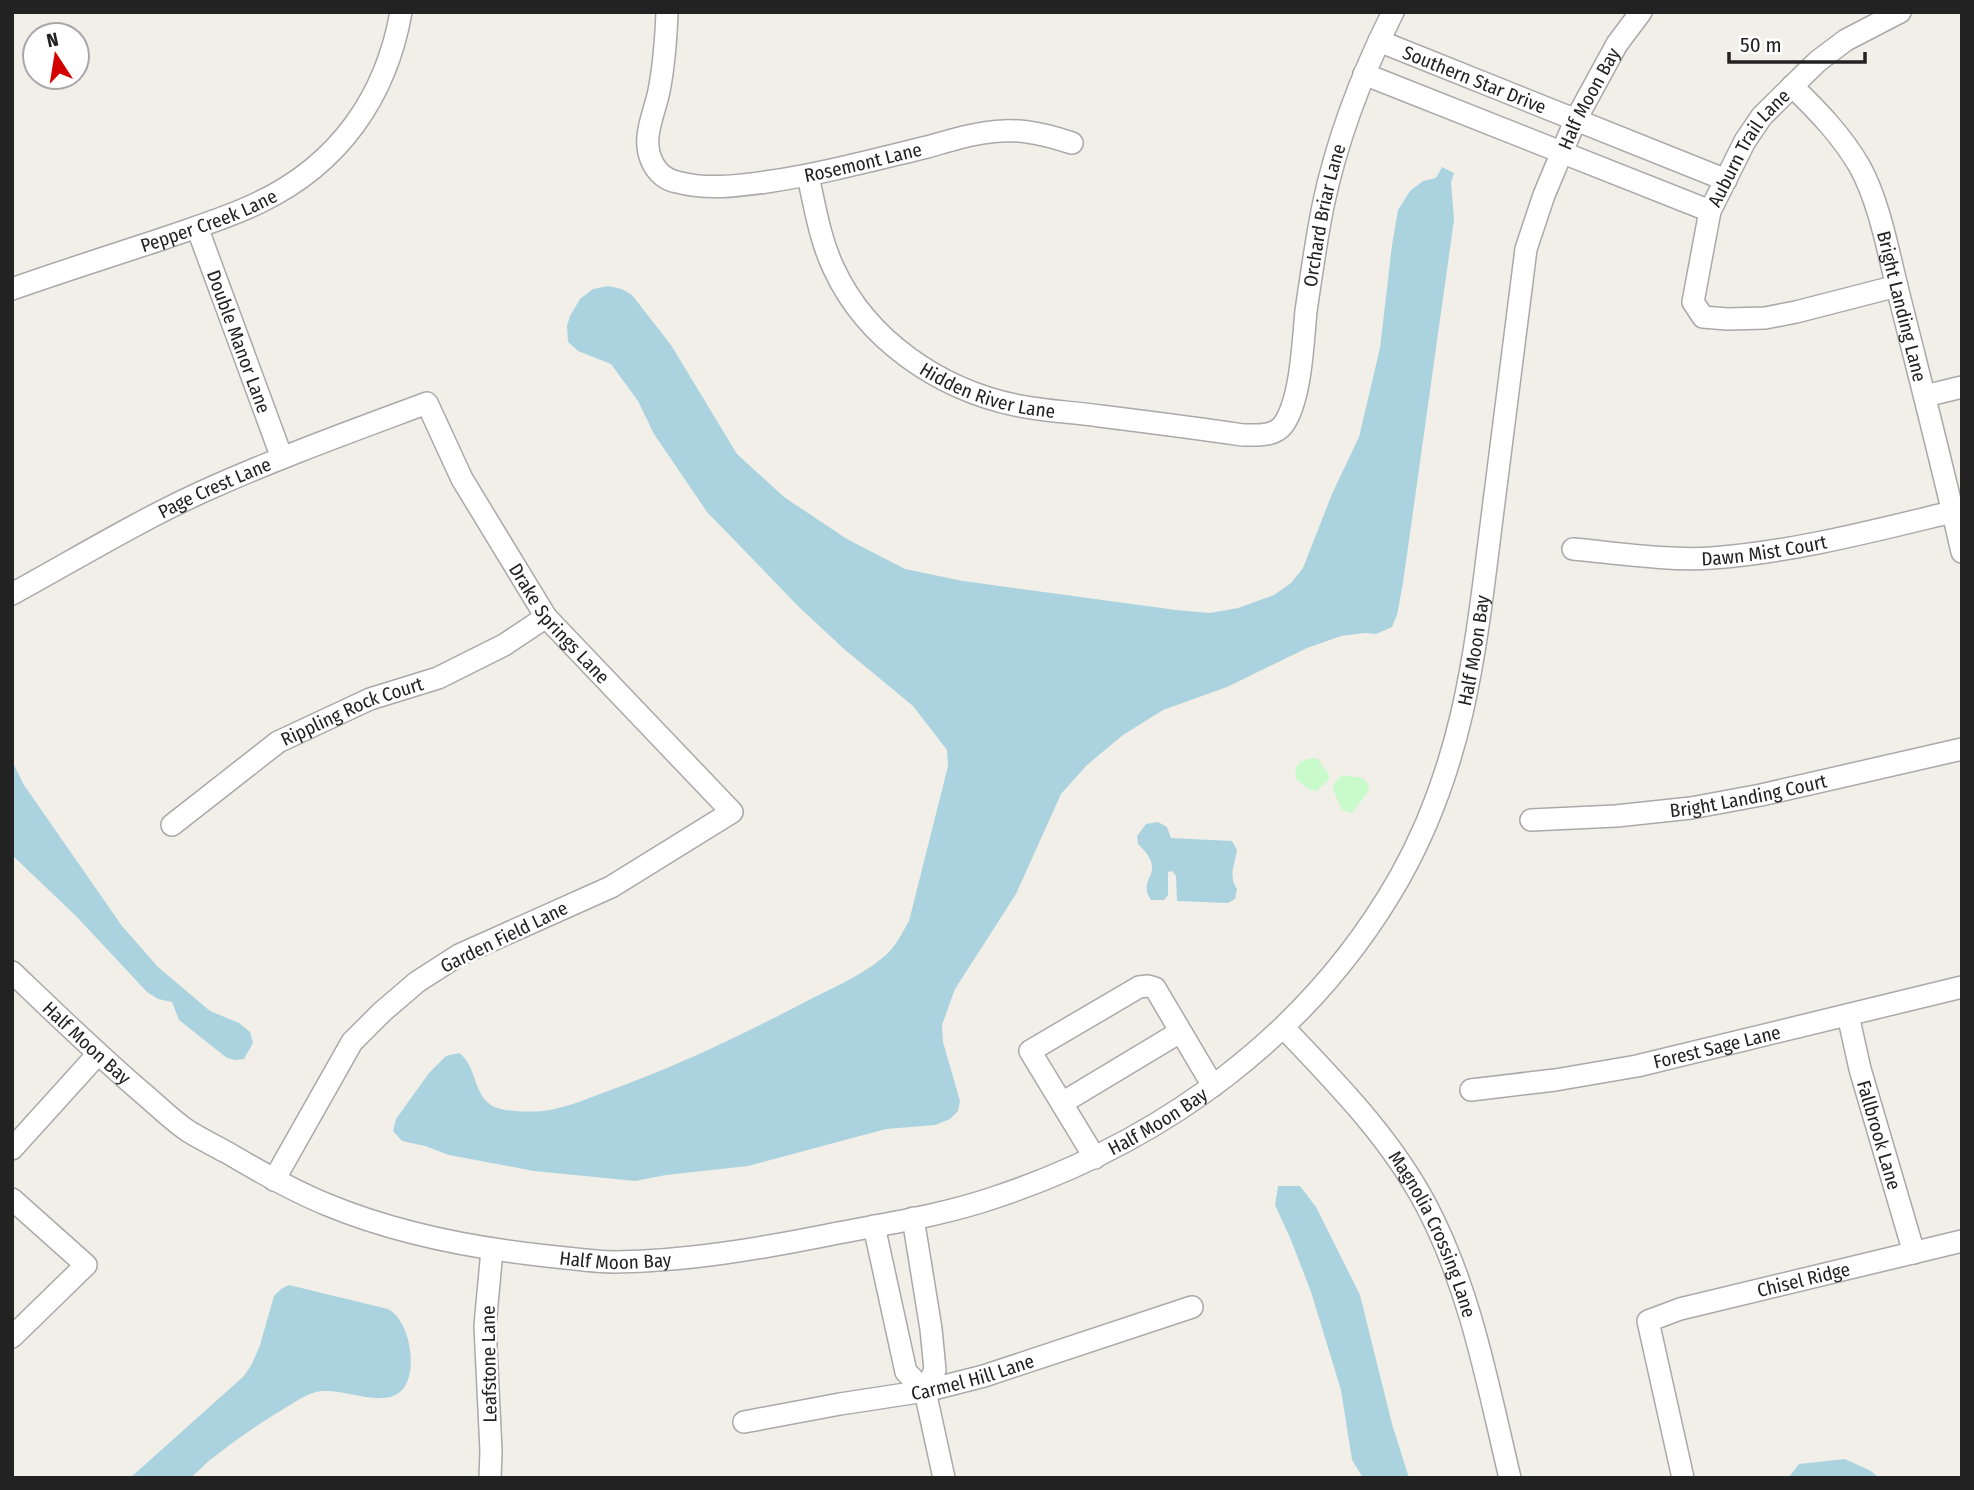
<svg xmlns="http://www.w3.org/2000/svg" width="1974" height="1490" font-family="'Fira Sans Condensed',sans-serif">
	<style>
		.park { fill: #c8facc }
		.water { fill: #aad3df }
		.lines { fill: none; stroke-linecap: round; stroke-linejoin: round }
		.minor-casing { stroke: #a9a9a9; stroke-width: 24 }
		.minor { stroke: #fff; stroke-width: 21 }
		.labels { text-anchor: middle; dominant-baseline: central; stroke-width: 5; stroke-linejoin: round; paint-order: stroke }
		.street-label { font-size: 19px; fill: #222; stroke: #fff }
	</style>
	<rect width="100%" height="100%" fill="#f2efe9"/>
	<path class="park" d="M1317,758L1329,775L1328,781L1316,791L1308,789L1296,779C1293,762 1302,759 1317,758Z
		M1342,775L1363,778L1368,784L1369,791L1352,813L1342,810L1333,789L1335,782Z"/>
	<path class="water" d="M1442,167L1454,173L1451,182L1454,220L1403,583L1397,615L1392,627L1376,634L1365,633L1341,636L1307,648L1227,687L1163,710L1123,735L1087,765L1061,794L1016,894L955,989L942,1025L943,1042L960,1101L958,1111L950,1119L935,1125L886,1129L748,1166L666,1175L635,1181L534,1171L449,1155L425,1146L402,1141L393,1131L396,1119L429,1073L446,1056L459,1053C479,1067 472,1103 501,1109C514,1112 530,1112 543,1111C569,1108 595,1095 619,1087C684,1063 746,1033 807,1001C832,988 859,977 881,959C894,950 901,935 909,921L948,766L947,750L913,706L844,649L799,607L707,512L654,434L638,401L611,364L578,351L568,342L567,326L570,316L580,299L593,289L608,286L622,289L632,295L671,345L737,454L784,497L847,539L905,569L963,581L1176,610L1210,613L1238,608L1274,595L1291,583L1303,568L1332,494L1359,437L1380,348L1392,245L1398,210L1410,191L1423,181L1436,178Z
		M12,761L24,785L122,926L158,967L210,1011L239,1023L250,1032L253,1043L244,1059L236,1060L227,1058L179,1020L172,1002L158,999L147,992L76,916L12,855Z
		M1158,822L1167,827L1171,838L1232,841L1237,850C1235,864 1228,876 1237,889L1235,899L1228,903L1177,901L1176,876L1172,871L1168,872V895L1164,900H1151C1135,877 1170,875 1138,844L1137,836L1146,824Z
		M1278,1186H1300L1316,1207L1360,1295L1392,1424L1409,1478H1363L1352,1460L1341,1390L1311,1292L1291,1240L1275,1205Z
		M289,1285L388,1309C410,1320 419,1372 402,1390C382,1411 338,1384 313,1393C303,1396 294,1403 285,1408C260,1423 237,1439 214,1457C207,1461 196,1475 189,1478C183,1480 140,1478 130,1478L244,1376L252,1364L260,1345L274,1296L281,1289Z
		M1845,1459L1871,1471L1879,1478H1788L1799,1464Z"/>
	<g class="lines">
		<g class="minor-casing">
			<g id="minor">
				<path id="s1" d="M667,12C666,39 664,65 659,91C655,111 644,133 649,153C653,168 662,179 677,182C706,190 737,186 766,182C821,174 873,160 927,147C945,142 964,136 983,133C1015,127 1041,133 1072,143"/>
				<path id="s2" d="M1379,41L1726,180"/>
				<path d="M1364,74L1710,211"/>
				<path id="s3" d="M1792,86C1818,111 1842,136 1860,167C1881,206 1889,257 1900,299C1921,383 1943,468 1962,552"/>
				<path id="s4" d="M808,176C815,207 820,240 834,269C867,340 939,389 1015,405C1043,411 1072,412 1100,416C1148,422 1195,428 1243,435C1256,435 1274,437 1283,425C1301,401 1303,342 1306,311C1311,277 1316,241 1323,206C1337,139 1362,74 1393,12"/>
				<path id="s5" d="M197,227L282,458"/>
				<path id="s6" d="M1897,286L1796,312L1765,318L1727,319L1703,317L1693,302L1710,211L1745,141L1762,116L1818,61L1846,40L1900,12"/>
				<path id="s7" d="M12,289C63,271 114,255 165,238C196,227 230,217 260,202C339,164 386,97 401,12"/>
				<path d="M1925,396L1962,387"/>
				<path id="s8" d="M1573,549C1617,553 1668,561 1712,558C1793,552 1873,531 1952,512"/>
				<path id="s9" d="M12,594C76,559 138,521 204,491C277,458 352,431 427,403L462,479L546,617L732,812L611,887L459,955L417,982L382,1012L352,1042L274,1180"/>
				<path id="s10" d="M1531,820L1616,816L1691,808L1761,795L1962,749"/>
				<path id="s11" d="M172,825L278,742L370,699L438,678L504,645L546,617"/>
				<path id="s12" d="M12,972C56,1014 99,1056 145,1095C159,1107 173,1121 188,1131C201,1139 215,1146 228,1153C260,1172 293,1191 328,1205C398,1234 472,1248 547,1256C570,1258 593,1262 615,1262C687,1261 758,1249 828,1235C883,1224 940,1216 993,1198C1163,1142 1311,1034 1400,877C1465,761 1476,646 1492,518C1504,429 1515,339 1526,249L1544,195L1575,121L1617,44L1641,12"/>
				<path id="s13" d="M1848,1015L1860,1069L1914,1253"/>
				<path id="s14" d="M1284,1028C1337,1084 1391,1138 1427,1207C1471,1291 1488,1386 1510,1478"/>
				<path id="s15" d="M1471,1090L1555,1080L1637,1066L1962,987"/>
				<path d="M1062,1103L1180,1032"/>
				<path d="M12,1149L97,1055"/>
				<path d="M1095,1158L1030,1051L1139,987L1148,986L1155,988L1213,1086"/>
				<path d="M12,1199L86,1265L12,1337"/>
				<path d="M913,1218L931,1329L935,1370L925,1391"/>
				<path d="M874,1226L906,1372L925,1391L944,1478"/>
				<path id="s16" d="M744,1422L840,1404L925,1391L984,1376L1192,1307"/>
				<path d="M490,1478L491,1451L485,1326L492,1250"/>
				<path id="s17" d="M1683,1478L1648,1321L1680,1309L1962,1241"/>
			</g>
		</g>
		<use href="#minor" class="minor"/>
	</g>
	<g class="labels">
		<g class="street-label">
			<text stroke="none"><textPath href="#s2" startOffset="103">Southern Star Drive</textPath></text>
			<text stroke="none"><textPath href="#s12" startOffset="2412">Half Moon Bay</textPath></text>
			<text stroke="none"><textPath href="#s6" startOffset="383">Auburn Trail Lane</textPath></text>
			<text stroke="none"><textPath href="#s1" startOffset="374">Rosemont Lane</textPath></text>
			<text stroke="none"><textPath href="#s4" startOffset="819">Orchard Briar Lane</textPath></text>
			<text stroke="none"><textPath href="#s7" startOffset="208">Pepper Creek Lane</textPath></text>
			<text stroke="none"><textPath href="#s3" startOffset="252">Bright Landing Lane</textPath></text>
			<text stroke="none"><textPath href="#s5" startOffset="122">Double Manor Lane</textPath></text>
			<text stroke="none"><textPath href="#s4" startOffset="301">Hidden River Lane</textPath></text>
			<text stroke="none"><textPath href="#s9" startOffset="229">Page Crest Lane</textPath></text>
			<text stroke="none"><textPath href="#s8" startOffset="192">Dawn Mist Court</textPath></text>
			<text stroke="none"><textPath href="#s9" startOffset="716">Drake Springs Lane</textPath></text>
			<text stroke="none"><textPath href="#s12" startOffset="1844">Half Moon Bay</textPath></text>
			<text stroke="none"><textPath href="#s11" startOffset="215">Rippling Rock Court</textPath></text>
			<text stroke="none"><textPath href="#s10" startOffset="219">Bright Landing Court</textPath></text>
			<text transform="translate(504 937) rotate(-26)">Garden Field Lane</text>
			<text stroke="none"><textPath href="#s12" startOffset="103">Half Moon Bay</textPath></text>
			<text stroke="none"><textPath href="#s15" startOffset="250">Forest Sage Lane</textPath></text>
			<text stroke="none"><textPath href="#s12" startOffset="1256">Half Moon Bay</textPath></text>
			<text stroke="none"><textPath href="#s13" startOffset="124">Fallbrook Lane</textPath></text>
			<text stroke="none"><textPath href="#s14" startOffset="257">Magnolia Crossing Lane</textPath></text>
			<text stroke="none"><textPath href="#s12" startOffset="690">Half Moon Bay</textPath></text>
			<text stroke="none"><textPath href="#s17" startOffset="322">Chisel Ridge</textPath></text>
			<text transform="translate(489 1364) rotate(-91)">Leafstone Lane</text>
			<text stroke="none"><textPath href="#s16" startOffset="233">Carmel Hill Lane</textPath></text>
		</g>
	</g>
	<rect width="1974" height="1490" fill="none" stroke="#222222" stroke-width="28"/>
	<g transform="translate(56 56) rotate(348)"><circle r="33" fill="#ffffff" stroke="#a7a7a7" stroke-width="2"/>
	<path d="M0-5L12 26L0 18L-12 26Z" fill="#d40000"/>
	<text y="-10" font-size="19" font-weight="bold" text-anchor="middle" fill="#222222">N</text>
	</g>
	<path d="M1729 52v10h136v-10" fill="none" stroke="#222222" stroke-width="3.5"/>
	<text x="1740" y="52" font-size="21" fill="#222222" stroke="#ffffff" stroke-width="5" paint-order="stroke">50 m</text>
</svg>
